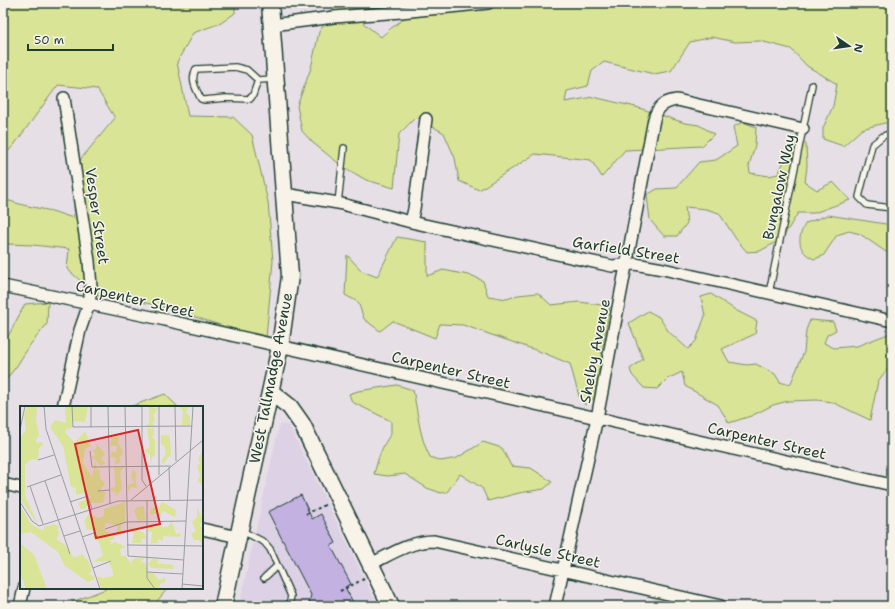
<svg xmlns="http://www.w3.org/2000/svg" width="895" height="609" font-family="'Shantell Sans',sans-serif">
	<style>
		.built { fill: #dcd1e5 }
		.green { fill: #d9e497; stroke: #7c9066 }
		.building { fill: #c3b1e2; stroke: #1f3d34 }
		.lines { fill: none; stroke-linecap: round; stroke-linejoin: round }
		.lane-casing { stroke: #1f3d34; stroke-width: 8 }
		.street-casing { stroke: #1f3d34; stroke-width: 14 }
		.secondary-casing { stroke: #1f3d34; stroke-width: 19 }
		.path { stroke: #1f3d34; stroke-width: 2; stroke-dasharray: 3 3; stroke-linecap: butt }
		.lane { stroke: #f7f3e8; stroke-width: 5.5 }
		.street { stroke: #f7f3e8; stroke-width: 11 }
		.secondary { stroke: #f7f3e8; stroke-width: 16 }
		.labels { text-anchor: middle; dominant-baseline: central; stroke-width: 3; stroke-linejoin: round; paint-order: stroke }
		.street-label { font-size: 15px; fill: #1f3d34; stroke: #f7f3e8 }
		.inset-road { fill: none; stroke: #979e9f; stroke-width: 1 }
		.view { fill: #d62828; fill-opacity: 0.15; stroke: #d62828; stroke-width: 2 }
		.inset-edge { fill: none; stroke: #1f3d34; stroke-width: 2 }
	</style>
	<rect width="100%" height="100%" fill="#e7dfe6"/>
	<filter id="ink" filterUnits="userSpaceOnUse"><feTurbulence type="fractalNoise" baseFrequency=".025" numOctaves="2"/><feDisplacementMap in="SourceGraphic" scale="8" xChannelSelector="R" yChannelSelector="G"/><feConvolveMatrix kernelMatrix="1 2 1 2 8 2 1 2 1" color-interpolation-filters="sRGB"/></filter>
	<g filter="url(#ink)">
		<path class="built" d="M282,424L289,426L291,430L378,606H239L279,427Z"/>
		<path class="green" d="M3,3H235V13L221,23L193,33L177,62L188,116L233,117L252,135L268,202L273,261L266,338L220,325L167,308L117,296H98L67,269L69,249L33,245L7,244L3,237V199L23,205L52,211L73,218L80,160L115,118L97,89L58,85L14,145L3,157Z
			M334,3H376V5L363,23L381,37C393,25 409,17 421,3H892V121L862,129L843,146L823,139V128L833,106L837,84L807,66L791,49L760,41L735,42L712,37L690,42L671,71L654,74L604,62L592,71L588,86L567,91L565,102L593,97L636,107L685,123L699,125L714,134L702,146L625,150L602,177L591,160L535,154L479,190L459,181L455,158L444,133L416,117L399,134L394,188L366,180L342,166L313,143L302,131L297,106L311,68L319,32L336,6Z
			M743,122L756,127L755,145L749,166L750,173L769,176L778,174L790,149L791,142L806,143L807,166L805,182L817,190L833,182L850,200L814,213H798L782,239L760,251L747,252L736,239L719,213L706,209L685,207L687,223L677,236H664L650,220L647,195L657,189L676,188L699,162L716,160L737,146L733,127Z
			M828,215L892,225V253L886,252L860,234L849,231L837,235L823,256L814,259C812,258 808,256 806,254C796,245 800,232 806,223Z
			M397,237L427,242V276L443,270L473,276L483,281L488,296L507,299L518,295L538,293L551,305L579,302L610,306L594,398L585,405L579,396L570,364L544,353L463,325L440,324L435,338L393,321L380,331L364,319L358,302L345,295L347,255L362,271L377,277Z
			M711,294L737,311L757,321L755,334L722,349L729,362L747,365L756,364L775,374L780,382L790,385L804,352L806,330L810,320L833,322L836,330L827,335L824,343L834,348L857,346L888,334L892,340V363L878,381L870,420L832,402L817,400L788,401L773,405L751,416L729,423L718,405L685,386L682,372L667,379L657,389L644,388L632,375L630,369L643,359L629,323L648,311L659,317L669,332L688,349L696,341L705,316L701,297Z
			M48,302L47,324L30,345L16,367L3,383V346L25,304Z
			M397,385L413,390C418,413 419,436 430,457L441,461L457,458L483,442L502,448L511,466L531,468L552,482L544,489L519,493L488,501L482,488L460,474L447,492L441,493L427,488L405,474L388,476L374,474C378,459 382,445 391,434V421L352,402L349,394L358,391Z
			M165,394L178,407H129Z
			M106,588H168L153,606H70L72,602L106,589Z"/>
		<path class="building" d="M301,495L312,519L321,514L336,543L331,546L351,584L345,587L355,606H308L311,595L268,512Z"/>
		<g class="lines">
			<g class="lane-casing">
				<path id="lane" d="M258,80L253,95L250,99L226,98L204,100L201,99C196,89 190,80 196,69L235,67L247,70L258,80L275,79
					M892,133L883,136L872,145L859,197L867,205L892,208
					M338,203L344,148
					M769,293L812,85
					M242,531L264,542L270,549L291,596L289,606
					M264,578L277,566"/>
			</g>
			<g class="street-casing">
				<path id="street" d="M272,25L334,17L401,12L488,3
					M285,194L338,203L411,222L584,260L612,266L635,264L663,269L892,321
					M411,222L414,209L426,119
					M3,286L152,317L892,485
					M63,407L80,330L89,304L91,287L89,261L64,98
					M3,484L21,488
					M202,529L238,537
					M371,564C391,554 411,541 434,541L721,606
					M20,606L24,588
					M555,606L597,418L654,119C658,106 664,102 677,100L803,129"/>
			</g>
			<g class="secondary-casing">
				<path id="secondary" d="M271,392L290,407L302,424L391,606
					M223,606L280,347L290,276L270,3"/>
			</g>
			<path class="path" d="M306,514L327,504
				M340,591L364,579"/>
			<use href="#lane" class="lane"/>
			<use href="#street" class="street"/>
			<use href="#secondary" class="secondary"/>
		</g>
	</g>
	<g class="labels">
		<g class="street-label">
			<text transform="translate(779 187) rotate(-78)">Bungalow Way</text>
			<text transform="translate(97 216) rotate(82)">Vesper Street</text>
			<text transform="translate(626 250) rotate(9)">Garfield Street</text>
			<text transform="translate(135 299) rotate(13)">Carpenter Street</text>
			<text transform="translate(595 351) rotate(-79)">Shelby Avenue</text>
			<text transform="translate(451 370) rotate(13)">Carpenter Street</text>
			<text transform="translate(271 378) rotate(-79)">West Tallmadge Avenue</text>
			<text transform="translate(767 441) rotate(13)">Carpenter Street</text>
			<text transform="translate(548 551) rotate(13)">Carlysle Street</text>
		</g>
	</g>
	<g transform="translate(20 406)">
		<rect width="183" height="183" fill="#e7dfe6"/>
		<path d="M7,0L17,1L16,14L19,29L16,34L17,37L22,36L23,39L19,42L18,54L12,53L5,58V90L18,118L0,93V32L6,24L4,9ZM45,0H68L65,16L53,15L52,22L46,23L45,26L55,37L65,25L71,40L65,43L63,57L72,71L75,55L77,63L80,65V72L85,77L79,86H86L83,97H69L65,103H61L58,97L71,91L63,87L56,89V82L51,81L43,40L30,21L35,14L46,17ZM129,0L138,3L133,9L135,13L132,18L135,20H125L129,17ZM160,1H168L166,7L170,10V19H162L163,5ZM127,22H133L134,28L132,31L135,34V50L132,51L131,58L130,49L124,45L130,41ZM92,29L99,31L98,37L103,46L99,52L101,55L95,59L96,52L90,51L92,45L96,47L97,40H90ZM141,29H149L150,32L151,48L143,58L141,55L146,48L144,40L141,38ZM77,38L85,48L81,53L85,57L81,60L71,50L76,49L72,44L76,43ZM183,43L182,65L183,80L177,74L180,70L177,59L181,58L178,54ZM94,61H104L100,67L102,84L95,90L96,86L91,85V82L95,81V74ZM113,63L117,69L115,72L117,82L111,81L109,86L107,80L114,76L111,71ZM105,96V115L101,119V130L97,129V119L86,117L84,124L94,129V133L90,134L91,138L95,136L106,141L100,143L101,150H106L110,157L115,152H125L121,155L126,158L128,167H133L139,174L145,172V176L140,178L139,183H82L79,177L77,170L83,172L93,170V167L89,155L73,156L83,149L79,136L73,131L74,124H67L64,115L69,108L79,112L84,110V103ZM142,96L156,104L155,111L143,105L139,111L135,107L130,109L131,102L139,101ZM0,99L10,117L17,122L23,124L24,121L34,118L39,121L37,125L41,126L38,127L39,130L36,133L45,139L54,152L62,148L69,156L72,166L68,168L74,170L75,173L68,176L45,160L38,146L11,126L0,128ZM124,100L125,114L118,115L114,105L117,101ZM177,101L183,114L180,119L183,123V139L179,134H174L171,128L176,125L172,116L177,111ZM152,116L156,128L161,127L160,131L143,130V135L138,133L137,137H131L132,126L128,125L127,120L135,121L138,117L141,121H147ZM107,120L124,127L126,132L121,133L122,137H112L114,126ZM1,138L14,149L27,183H6L0,166ZM132,153H139L137,157L154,159L153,163L131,162L128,158Z" fill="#d9e497"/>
		<path class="inset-road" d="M24,0L26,23L80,183M52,0L53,21L172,20M71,0V21M88,0L90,98M105,0L108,150L164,154M122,0V74L126,80M139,0V69M155,0L156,55M0,24L5,0M70,45L72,61L151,60M18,54L34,49M149,61L150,94M62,73L72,103M25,75L50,148M10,80L23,118M7,81L41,69M78,85L90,84M111,94L183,34M127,94V172L135,183M0,96L12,115L19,120L98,95L183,94M50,96L68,90M85,123L106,116L166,115M44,130L60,125M62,131L74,127M107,139L183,140M73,162L91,155M127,166L163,168M162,178L183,180M162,183L173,0"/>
		<path class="view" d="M118,24L140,118L76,132L55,38Z"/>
		<rect width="183" height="183" class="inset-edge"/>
	</g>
	<rect width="895" height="609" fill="none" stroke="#f7f3e8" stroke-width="16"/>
	<rect x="8" y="8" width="879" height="593" fill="none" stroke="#1f3d34" stroke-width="1.5" filter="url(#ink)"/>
	<g transform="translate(849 46) rotate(103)" stroke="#f7f3e8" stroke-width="3" paint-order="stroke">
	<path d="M0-3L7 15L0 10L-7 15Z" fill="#1f3d34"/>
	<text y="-6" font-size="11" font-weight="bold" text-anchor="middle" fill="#1f3d34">N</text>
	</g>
	<path d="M28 44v6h85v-6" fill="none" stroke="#1f3d34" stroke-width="2"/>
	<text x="34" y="44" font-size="12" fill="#1f3d34" stroke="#f7f3e8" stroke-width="3" paint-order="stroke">50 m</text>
</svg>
